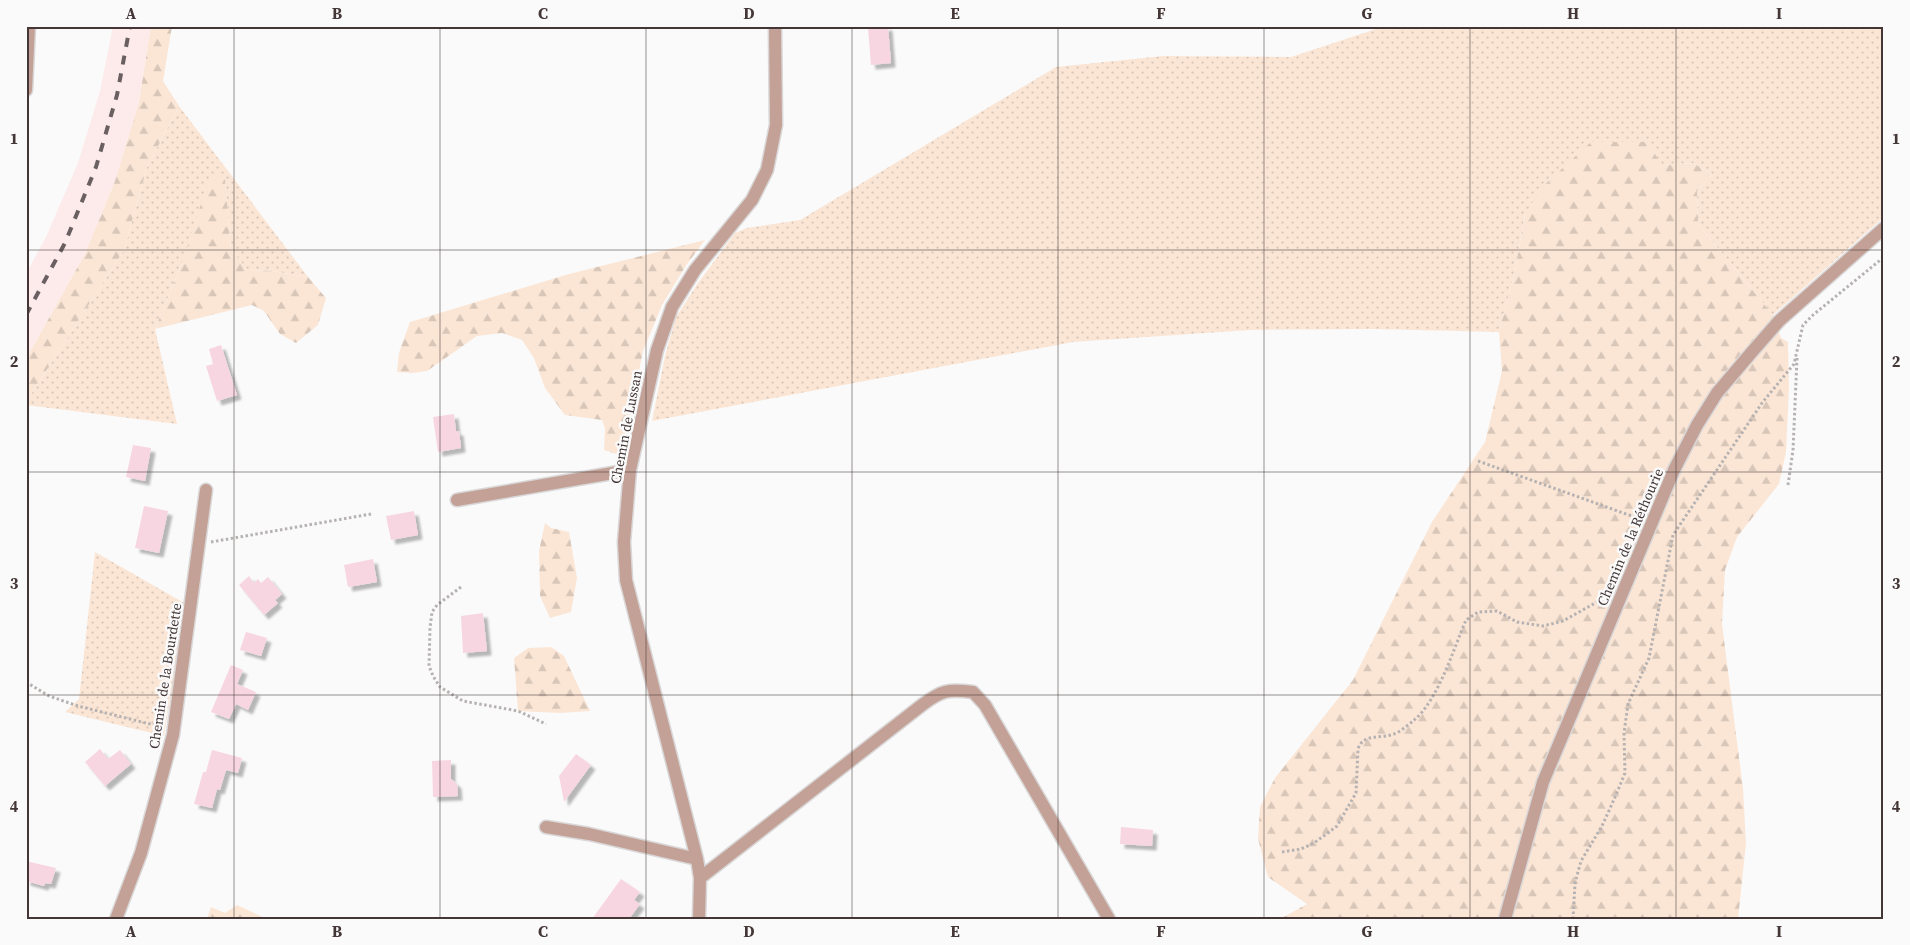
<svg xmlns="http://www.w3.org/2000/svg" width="1910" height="945" font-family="'Source Serif 4',serif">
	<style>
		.built { fill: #fdebeb }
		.green { fill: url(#green-dots) }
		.forest { fill: url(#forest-firs) }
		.building { fill: #f7d6e1; filter: url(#shadow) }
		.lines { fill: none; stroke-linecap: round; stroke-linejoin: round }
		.minor-casing { stroke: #d9d7d7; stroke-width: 15 }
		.path { stroke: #b7b2b2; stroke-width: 3; stroke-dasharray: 2.5 2.5; stroke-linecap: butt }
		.minor { stroke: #c4a196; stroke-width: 12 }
		.rail { stroke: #6b6061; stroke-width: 4; stroke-dasharray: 9 9; stroke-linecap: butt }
		.grid { fill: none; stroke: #443637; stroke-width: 1; stroke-opacity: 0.55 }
		.labels { text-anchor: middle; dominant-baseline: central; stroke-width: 5; stroke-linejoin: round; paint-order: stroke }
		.street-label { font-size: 14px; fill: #443637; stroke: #fafafa }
		.neatline { fill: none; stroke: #443637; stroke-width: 2 }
		.grid-label { font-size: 16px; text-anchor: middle; font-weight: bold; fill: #443637 }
	</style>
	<defs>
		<pattern id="green-dots" width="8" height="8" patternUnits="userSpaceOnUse" patternTransform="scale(1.25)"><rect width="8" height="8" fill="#fbe6d6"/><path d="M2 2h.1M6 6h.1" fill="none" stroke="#d8c6b8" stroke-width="1.8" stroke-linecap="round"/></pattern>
		<pattern id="forest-firs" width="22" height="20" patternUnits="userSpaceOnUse" patternTransform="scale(1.25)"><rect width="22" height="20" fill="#fbe6d6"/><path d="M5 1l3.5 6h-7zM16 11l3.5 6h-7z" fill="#d8c6b8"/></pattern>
		<filter id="shadow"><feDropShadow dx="4.5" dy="4.5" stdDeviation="1" flood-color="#0004"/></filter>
	</defs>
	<rect width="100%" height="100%" fill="#fafafa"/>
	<path class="built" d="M113,26H151L139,102L115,181L85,254L26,359V274L46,237L78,163L100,91Z"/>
	<path class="green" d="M1380,26H1884V217L1773,315L1698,224L1697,191L1712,174L1693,163L1662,165L1525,214L1515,271L1499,332L1373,329L1250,330L1073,342L652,421L665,356L676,317L698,283L735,233L747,228L800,220L1056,67L1163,56L1291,57L1376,29Z
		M179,106L308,277L272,271L247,270L231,249L225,180L182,263L155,329L177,424L26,405V402L124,250L147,167Z
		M95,552L186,604L164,736L65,712L79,699Z"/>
	<path class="forest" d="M151,26H172L163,81L179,106L147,167L124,250L26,402V359L85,254L115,181L139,102Z
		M1591,142H1647L1662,165L1693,163L1712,174L1697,191L1698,224L1773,315L1781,338L1788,342L1789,388L1786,452L1779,484L1737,537L1725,570L1722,624L1743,789L1746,843L1738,919H1280L1307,904L1268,877L1258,839L1260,807L1275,778L1353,680L1432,522L1485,442L1502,371L1499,332L1515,271L1525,215L1541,188Z
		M220,175L225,180L231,249L247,270L272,271L308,277L326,298L318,325L296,343L280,334L264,311L252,305L155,329L182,263L209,179Z
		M705,240L687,264L662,305L643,351L622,456L604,450L605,428L602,420L565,415L545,388L534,358L522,340L502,333L477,336L427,371L412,373L397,372L399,353L410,322L569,274Z
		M545,523L551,528L569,532L577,578L571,612L550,618L540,596L539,551Z
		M551,647L564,656L590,711L560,713L518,711L514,658L528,648Z
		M237,905L267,919H207L211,907L225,913Z"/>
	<path class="building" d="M888,26L891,63L871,65L868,28Z
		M221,345L237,395L217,401L206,366L213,364L209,349Z
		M454,414L456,431H459L461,448L438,452L433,417Z
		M133,445L151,448L145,481L126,477Z
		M144,506L168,511L159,553L135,548Z
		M414,511L418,535L391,540L386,516Z
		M373,559L377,582L348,587L344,565Z
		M249,576L254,583L258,579L261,583L268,577L282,594L275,600L278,603L264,615L239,585Z
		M483,613L487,651L463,653L461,616Z
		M246,632L267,638L261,656L240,650Z
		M231,665L243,670L237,684L256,692L248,710L236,704L229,719L211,712Z
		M100,749L108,759L120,750L131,764L105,786L85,762Z
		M212,750L242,758L238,773L226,770L220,790L217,789L212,808L194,804L203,772H206Z
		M576,754L591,765L564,802L559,776Z
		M451,760V779L457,784L458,796L433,797L432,761Z
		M1121,827L1153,830L1152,846L1120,844Z
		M26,861L56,868L51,884L45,883L44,886L26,881Z
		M621,879L640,892L634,900L640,904L629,919H592Z"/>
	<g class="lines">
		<g class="minor-casing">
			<path id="minor" d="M26,90L29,26
				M457,500L630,470
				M546,827L589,834L697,859
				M700,878L922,705C942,690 948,689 973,692L985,705L1109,919
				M116,919L141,853L173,735L206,490
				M699,919L700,878L697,859L626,580L624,542L630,470L657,350L672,307L695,270L752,200L767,170L776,125L775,26
				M1505,919L1543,782L1674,470L1697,425L1717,393L1751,353L1779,321L1884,228"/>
		</g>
		<path class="path" d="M1478,461L1640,519
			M1788,485L1793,450L1797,358
			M211,542L371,514
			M461,587L437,605L432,612L430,628L429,666L433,676L440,687L463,701L518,711L546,724
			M26,682L49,696L78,706L162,727
			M1282,852L1301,849L1314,843L1337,826L1356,793L1358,749C1363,733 1381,739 1394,734C1400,732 1408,725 1413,721C1438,701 1453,650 1466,620L1478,612L1497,611L1517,622L1543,626L1563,621L1606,597
			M1573,919L1575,883L1581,861L1602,826L1616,795L1625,773L1624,733L1628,704L1649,658L1673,535L1762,403L1794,364L1803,325L1813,315L1884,257"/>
		<use href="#minor" class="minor"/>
		<path class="rail" d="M26,315L65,243L96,167L117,95L130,26"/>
	</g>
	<path class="grid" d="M234,26V919M440,26V919M646,26V919M852,26V919M1058,26V919M1264,26V919M1470,26V919M1676,26V919M26,250H1884M26,472H1884M26,695H1884"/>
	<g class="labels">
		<g class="street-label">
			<text transform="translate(626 427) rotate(-79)">Chemin de Lussan</text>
			<text transform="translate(1630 537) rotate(-67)">Chemin de la Réthourie</text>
			<text transform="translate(165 676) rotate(-81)">Chemin de la Bourdette</text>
		</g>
	</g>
	<rect width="1910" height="945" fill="none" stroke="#fafafa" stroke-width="55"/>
	<rect x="28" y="28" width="1854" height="890" class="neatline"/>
	<g class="grid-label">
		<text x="131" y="19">A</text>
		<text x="337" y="19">B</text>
		<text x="543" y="19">C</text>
		<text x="749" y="19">D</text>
		<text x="955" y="19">E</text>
		<text x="1161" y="19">F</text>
		<text x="1367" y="19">G</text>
		<text x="1573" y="19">H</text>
		<text x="1779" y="19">I</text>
		<text x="14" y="144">1</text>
		<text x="1896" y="144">1</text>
		<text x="14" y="367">2</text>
		<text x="1896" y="367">2</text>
		<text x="14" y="589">3</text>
		<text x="1896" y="589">3</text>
		<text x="14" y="812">4</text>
		<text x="1896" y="812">4</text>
		<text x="131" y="937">A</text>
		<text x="337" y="937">B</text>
		<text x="543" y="937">C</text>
		<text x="749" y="937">D</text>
		<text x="955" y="937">E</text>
		<text x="1161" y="937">F</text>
		<text x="1367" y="937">G</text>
		<text x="1573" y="937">H</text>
		<text x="1779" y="937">I</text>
	</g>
</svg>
